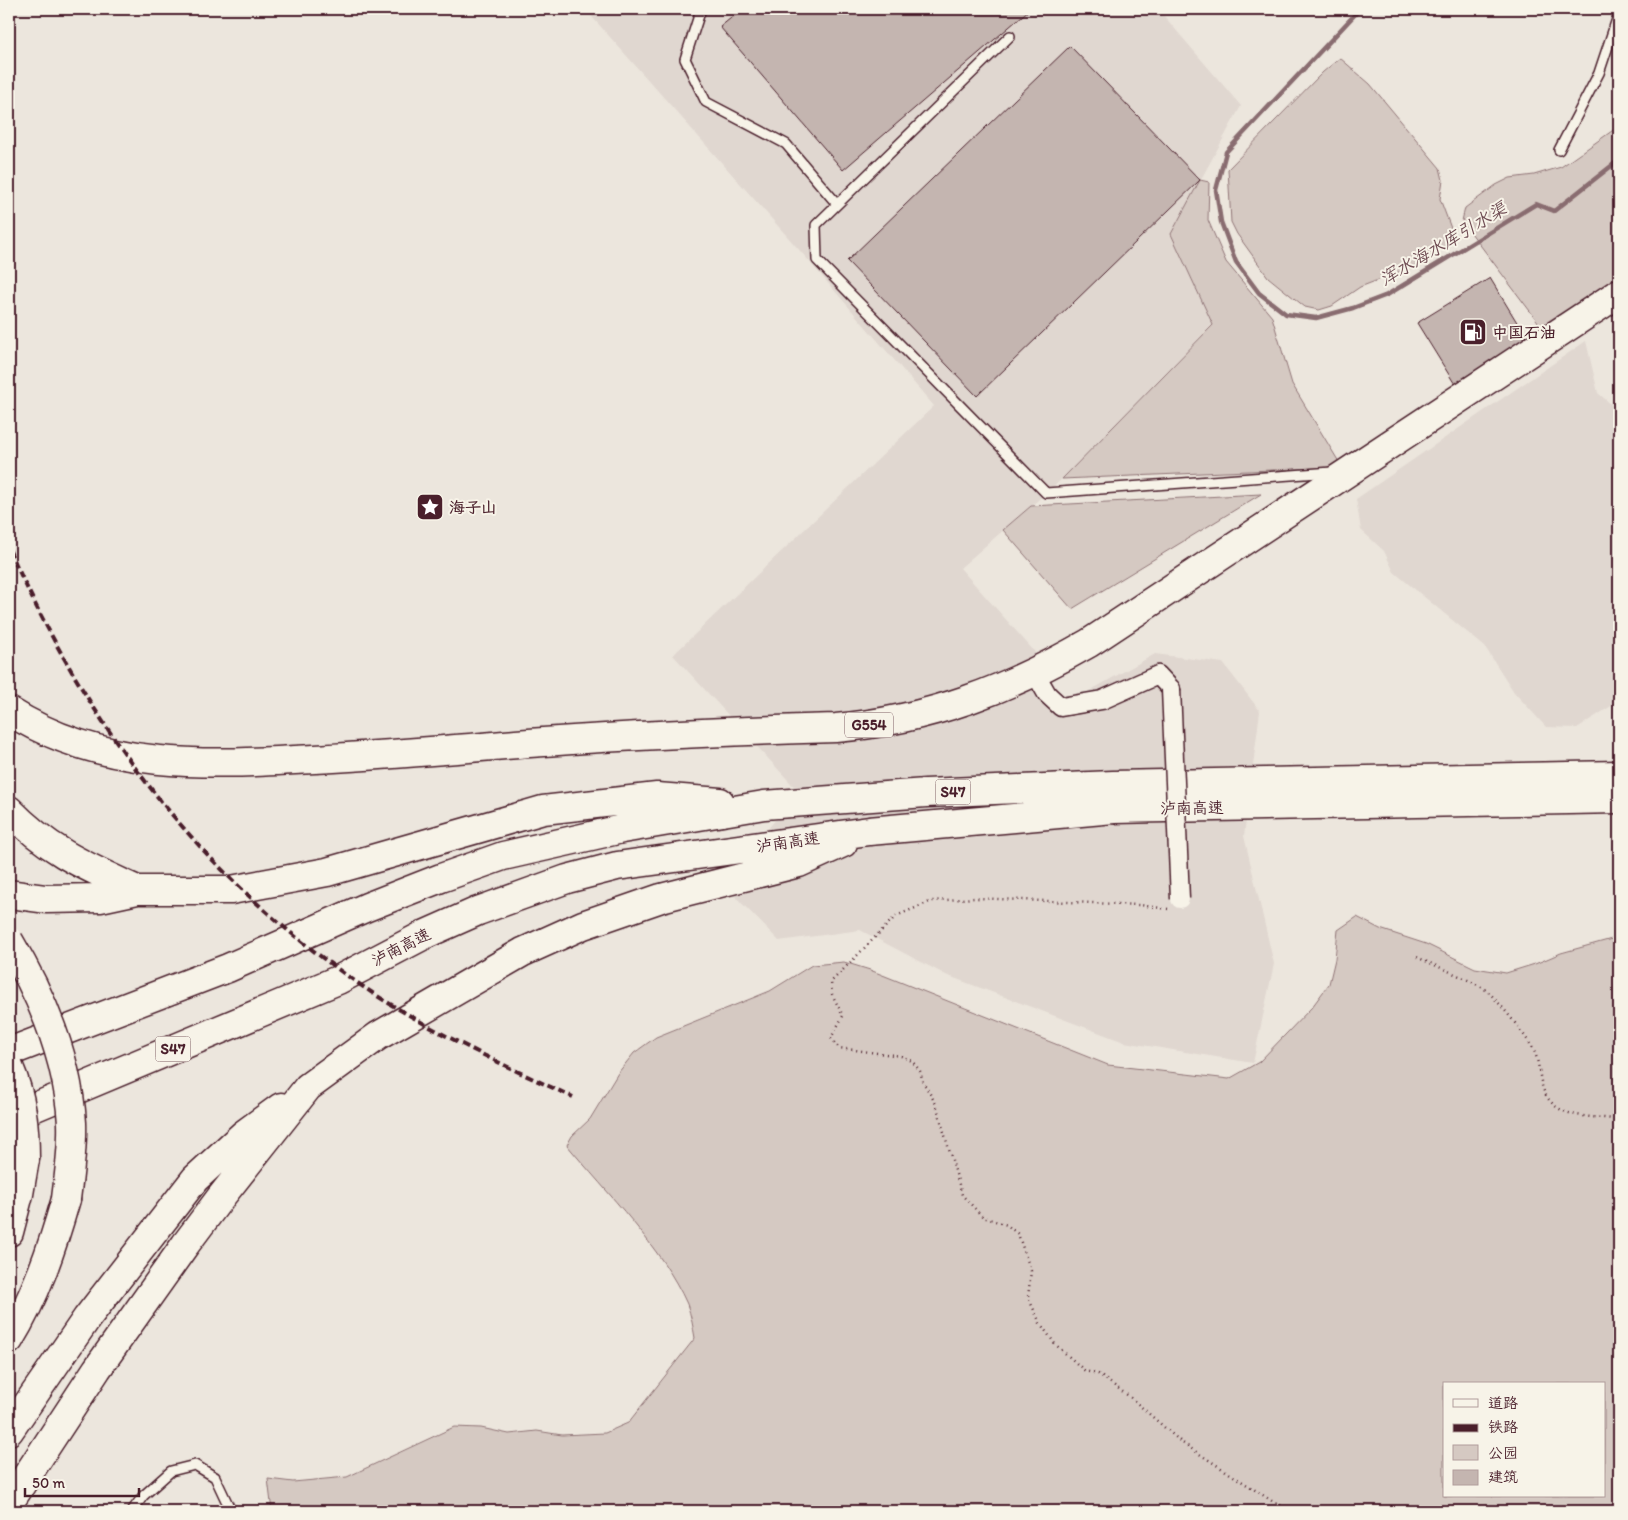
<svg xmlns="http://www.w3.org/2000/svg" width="1628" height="1520" font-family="Itim,'LXGW WenKai TC',sans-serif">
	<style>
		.built { fill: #e0d7d0 }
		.green { fill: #d5c9c2; stroke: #907476; fill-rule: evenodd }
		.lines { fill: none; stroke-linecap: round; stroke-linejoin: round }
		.stream { stroke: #896c6f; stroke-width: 4.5 }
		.building { fill: #c4b5b0; stroke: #4a1f2b }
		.lane-casing { stroke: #4a1f2b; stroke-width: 12 }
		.street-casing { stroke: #4a1f2b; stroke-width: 21 }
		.highway-casing { stroke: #4a1f2b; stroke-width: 31 }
		.path { stroke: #4a1f2b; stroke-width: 2.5; stroke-dasharray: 1 4; stroke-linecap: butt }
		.lane { stroke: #f7f3e8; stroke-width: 9 }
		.street { stroke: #f7f3e8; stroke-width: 18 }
		.highway { stroke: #f7f3e8; stroke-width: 28 }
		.rail { stroke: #4a1f2b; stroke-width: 4; stroke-dasharray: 8 4; stroke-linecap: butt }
		.street-bridge-casing { stroke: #4a1f2b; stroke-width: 21; stroke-linecap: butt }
		.highway-bridge-casing { stroke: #4a1f2b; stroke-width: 31; stroke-linecap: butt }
		.street-bridge { stroke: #f7f3e8; stroke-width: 18 }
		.highway-bridge { stroke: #f7f3e8; stroke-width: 28 }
		.labels { text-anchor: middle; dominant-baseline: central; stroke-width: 4; stroke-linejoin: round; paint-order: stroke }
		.shield { fill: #f7f3e8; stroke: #7e5f64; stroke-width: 1 }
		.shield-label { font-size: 15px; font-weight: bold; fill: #4a1f2b }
		.poi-label { font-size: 16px; font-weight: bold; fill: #4a1f2b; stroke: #f7f3e8; text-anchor: start }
		.street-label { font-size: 16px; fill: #4a1f2b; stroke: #f7f3e8 }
		.water-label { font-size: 18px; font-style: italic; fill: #6f4c53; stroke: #f7f3e8 }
	</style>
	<rect width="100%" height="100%" fill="#ece6dd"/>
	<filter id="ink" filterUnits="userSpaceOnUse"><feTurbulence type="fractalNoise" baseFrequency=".02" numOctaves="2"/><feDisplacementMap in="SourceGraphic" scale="10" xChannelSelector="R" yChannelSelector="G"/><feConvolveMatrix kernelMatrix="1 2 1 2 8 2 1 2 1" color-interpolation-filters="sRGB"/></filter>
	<g filter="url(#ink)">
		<path class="built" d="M585,9H1158L1241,106L1171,234L1213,324L1062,479L960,568L1034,651L1066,704L1155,654L1223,663L1260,711L1244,836L1274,964L1253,1063L1124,1042L946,975L860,930L779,941L722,883L799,792L673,655L934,406L802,253Z
			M1586,341L1598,393L1619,411V701L1577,728L1546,727L1514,692L1485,647L1394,572L1384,551L1361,530L1356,499Z"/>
		<path class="green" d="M1340,58L1370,84L1440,168L1443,180L1440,199L1455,239L1417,265L1360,287L1332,306L1319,310L1305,307L1268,277L1237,234L1231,222L1228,169L1323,72Z
			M1619,126V276L1584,307L1542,327L1462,221L1465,208L1496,185L1510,178L1534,175L1561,167Z
			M1200,180L1209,182L1208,220L1226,262L1272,317L1292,384L1342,467L1062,479L1213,325L1171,234Z
			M1261,494L1072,609L1003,530L1031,506Z
			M1357,917L1380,929L1426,944L1475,968L1506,973L1535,964L1561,953L1619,937V1511H272L268,1479L293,1482L347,1477L454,1427L481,1428L509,1434L537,1431L562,1435L605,1433L628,1423L695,1338C693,1327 691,1315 687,1304C662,1248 607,1193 567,1145L572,1136L590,1119L618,1073L634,1053L656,1037L770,991L812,965L844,962L870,970L1108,1065L1229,1079L1259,1062L1312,1007L1329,984L1335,959L1338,930ZM1444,1384H1604V1496H1444Z"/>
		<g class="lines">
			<path class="stream" d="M1360,9L1226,152L1216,190L1221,222L1236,262L1259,293L1286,314L1316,318L1353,308L1387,295L1536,204L1554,211L1619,160"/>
		</g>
		<path class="building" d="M742,9H1030L843,170L720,27Z
			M1070,46L1200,180L977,396L847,261Z
			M1490,278L1529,342L1456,386L1417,323Z"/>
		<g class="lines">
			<g class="lane-casing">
				<path id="lane" d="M701,9L685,59L706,102L786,144L837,204
					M1010,36L816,225L817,260L1046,493L1332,472
					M1559,150L1599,73L1619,13
					M132,1511L143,1496L171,1471L195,1465L215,1477L231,1511"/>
			</g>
			<g class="street-casing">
				<path id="street" d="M1035,673L1047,694L1061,707L1102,700L1158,675L1171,689"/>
			</g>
			<g class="highway-casing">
				<path id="highway" d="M9,711C103,771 208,765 315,759C386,755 458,749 529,743C631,735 734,731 836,728C929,720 1009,689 1089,643L1619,293
					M9,810C50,852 85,866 137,890
					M9,894L46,899L100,898L137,890H231L327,872L543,810L657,797L720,802
					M9,1052L228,968L367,907L441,878L503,856L622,829L764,805L926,793L1113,785L1619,775
					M9,1118L338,980L426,934L478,911L567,879L617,866L869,831L1114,809L1619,799
					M9,1232L19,1194L25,1159
					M9,1340C36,1296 52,1248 66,1199
					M9,1431L87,1318L195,1179L244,1134L281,1107
					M9,1503L97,1369L185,1245L221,1197L308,1087L378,1036L523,952L583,925L661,898L799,863L843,843"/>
			</g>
			<path class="path" d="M1168,909L1140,905L975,898L932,901L896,916L831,982L832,994L843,1016L831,1038L839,1048L901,1056L912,1061L920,1071L923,1082L936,1104L962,1195L983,1217L1007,1225L1018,1234L1031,1271L1028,1297L1040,1323L1055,1344L1085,1371L1098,1374L1130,1397L1181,1442L1272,1501L1295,1511
				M1417,957C1437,967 1468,978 1486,990C1496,998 1530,1040 1535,1053C1542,1071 1537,1090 1554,1105C1570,1119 1599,1116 1619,1120"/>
			<use href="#lane" class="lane"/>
			<use href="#street" class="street"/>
			<use href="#highway" class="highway"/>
			<path class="rail" d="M9,549C90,730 204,882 371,992C435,1033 504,1066 573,1097"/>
			<g class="street-bridge-casing">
				<path id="street-bridge" d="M1171,689L1180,899"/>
			</g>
			<g class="highway-bridge-casing">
				<path id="highway-bridge" d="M9,941C42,996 68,1058 72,1123C73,1148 69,1174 66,1199
					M9,1067C22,1097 25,1126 25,1159"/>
			</g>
			<use href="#street-bridge" class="street-bridge"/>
			<use href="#highway-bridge" class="highway-bridge"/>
		</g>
	</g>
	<defs>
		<g id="fuel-square" transform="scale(1.4375)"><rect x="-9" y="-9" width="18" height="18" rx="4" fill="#4a1f2b" stroke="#f7f3e8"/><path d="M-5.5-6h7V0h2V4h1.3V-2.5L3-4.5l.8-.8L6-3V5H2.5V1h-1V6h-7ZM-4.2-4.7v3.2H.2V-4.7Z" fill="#fff"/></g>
		<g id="sight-square" transform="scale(1.4375)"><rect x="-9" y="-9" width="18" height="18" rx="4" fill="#4a1f2b" stroke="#f7f3e8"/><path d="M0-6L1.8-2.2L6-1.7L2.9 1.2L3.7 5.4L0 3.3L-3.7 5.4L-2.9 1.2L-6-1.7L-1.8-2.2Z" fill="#fff"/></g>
	</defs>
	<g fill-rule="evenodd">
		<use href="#fuel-square" x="1473" y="332"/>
		<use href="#sight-square" x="430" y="507"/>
	</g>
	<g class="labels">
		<g class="shield">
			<rect x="845" y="712.5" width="48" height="25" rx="4"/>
			<rect x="935.5" y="779.5" width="35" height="25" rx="4"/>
			<rect x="155.5" y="1036.5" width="35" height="25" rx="4"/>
		</g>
		<g class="shield-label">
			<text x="869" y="725">G554</text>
			<text x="953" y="792">S47</text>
			<text x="173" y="1049">S47</text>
		</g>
		<g class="poi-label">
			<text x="1492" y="332">中国石油</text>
			<text x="449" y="507">海子山</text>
		</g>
		<g class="street-label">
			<text transform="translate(1192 808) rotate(-1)">泸南高速</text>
			<text transform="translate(788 842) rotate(-8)">泸南高速</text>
			<text transform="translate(401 947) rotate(-27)">泸南高速</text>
		</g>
		<g class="water-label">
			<text transform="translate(1443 244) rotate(-31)">浑水海水库引水渠</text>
		</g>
	</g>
	<rect width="1628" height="1520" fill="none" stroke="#f7f3e8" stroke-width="30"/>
	<rect x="15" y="15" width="1598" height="1490" fill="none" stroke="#4a1f2b" stroke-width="2" filter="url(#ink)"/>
	<rect x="1443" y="1382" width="162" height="115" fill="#f7f3e8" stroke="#b29e9c"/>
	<rect x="1453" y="1399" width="25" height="8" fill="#f7f3e8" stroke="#b29e9c"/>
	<text x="1488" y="1408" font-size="15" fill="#4a1f2b">道路</text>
	<rect x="1453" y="1424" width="25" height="8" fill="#4a1f2b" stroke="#b29e9c"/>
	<text x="1488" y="1432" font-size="15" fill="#4a1f2b">铁路</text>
	<rect x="1453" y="1445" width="25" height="15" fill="#d5c9c2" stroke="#b29e9c"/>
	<text x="1488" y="1458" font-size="15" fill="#4a1f2b">公园</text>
	<rect x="1453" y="1470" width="25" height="15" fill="#c4b5b0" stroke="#b29e9c"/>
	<text x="1488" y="1482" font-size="15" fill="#4a1f2b">建筑</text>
	<path d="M25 1488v8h114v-8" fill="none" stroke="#4a1f2b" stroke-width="2.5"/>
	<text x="32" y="1488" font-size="15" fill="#4a1f2b" stroke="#f7f3e8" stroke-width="4" paint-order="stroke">50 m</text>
</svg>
